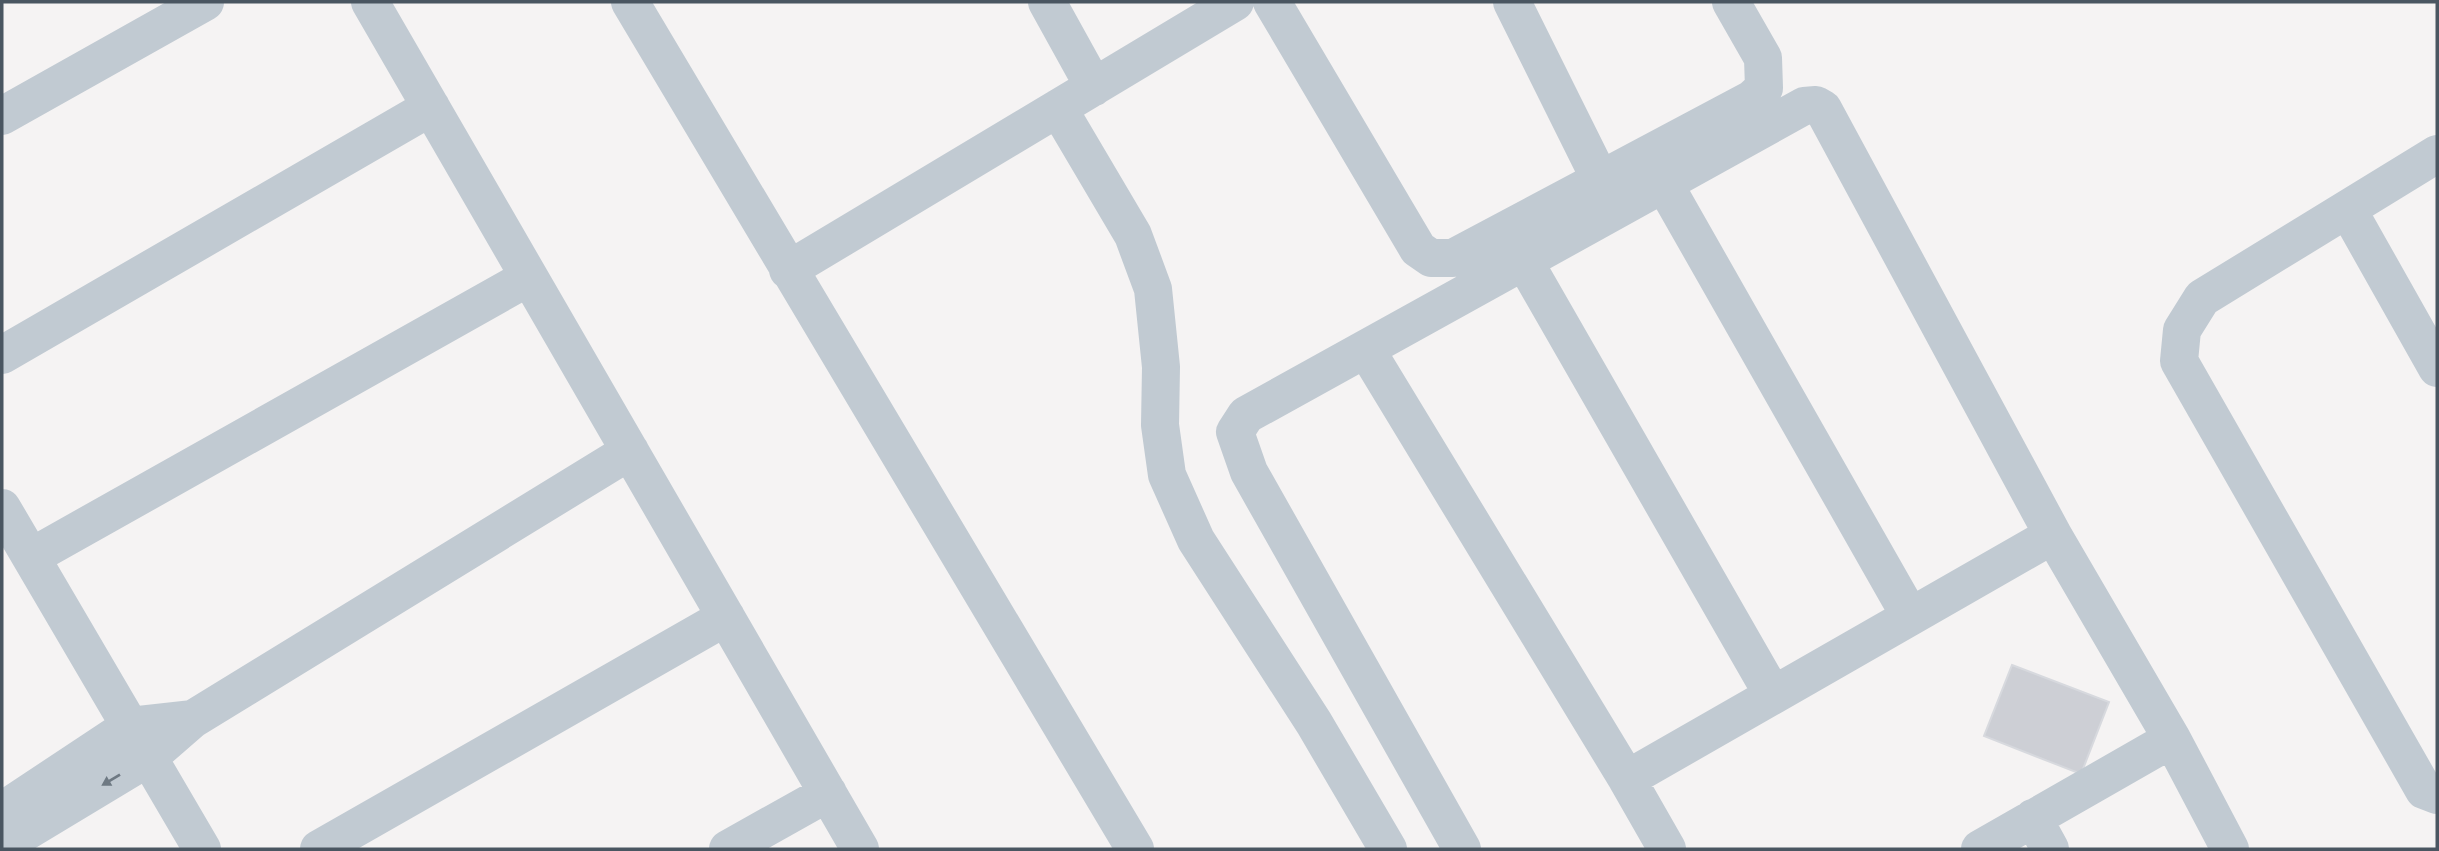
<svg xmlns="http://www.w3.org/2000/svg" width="2439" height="851" font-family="'Space Grotesk',sans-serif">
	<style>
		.building { fill: #cdcfd5; stroke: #d7d9de; stroke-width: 2 }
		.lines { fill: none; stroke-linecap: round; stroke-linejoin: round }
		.minor { stroke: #c1cad2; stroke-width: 38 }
		.oneway { fill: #6e7983 }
	</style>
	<rect width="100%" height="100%" fill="#f5f3f3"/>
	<path class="building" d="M2012,665L2109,702L2081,774L1984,736Z"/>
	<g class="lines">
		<path class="minor" d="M370,2L860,849
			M630,2L1135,849
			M1047,2L1094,87
			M1272,2L1418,249L1431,258H1453L1752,99L1764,88L1763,58L1731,2
			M1512,2L1600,179
			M1058,108L1133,235L1153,289L1161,367L1160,425L1167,475L1196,540L1314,723L1388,849
			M2,116L205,2
			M2437,154L2202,298L2182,330L2179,361L2424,790L2437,795
			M1663,182L1910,616
			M2348,210L2437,368
			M1524,261L1773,695
			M788,270L1235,2
			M1367,351L1627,779
			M2,355L431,107
			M2,508L202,849
			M31,557L529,277
			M193,719L630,451
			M2172,739L2230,849
			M2,811L130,726L193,719L148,758L2,846
			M2033,818L2050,849
			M319,849L726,617
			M728,849L828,793
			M1462,849L1249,472L1235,432L1246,415L1804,106L1816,105L1823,109L2053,535
			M1667,849L1627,779L2053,535L2172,739L1980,849"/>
	</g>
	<defs><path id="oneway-solid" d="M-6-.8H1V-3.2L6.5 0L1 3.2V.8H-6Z" transform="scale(1.75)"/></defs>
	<use class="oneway" href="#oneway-solid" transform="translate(111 780) rotate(149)"/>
	<rect width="2439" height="851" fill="none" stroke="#4a5661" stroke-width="7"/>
</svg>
